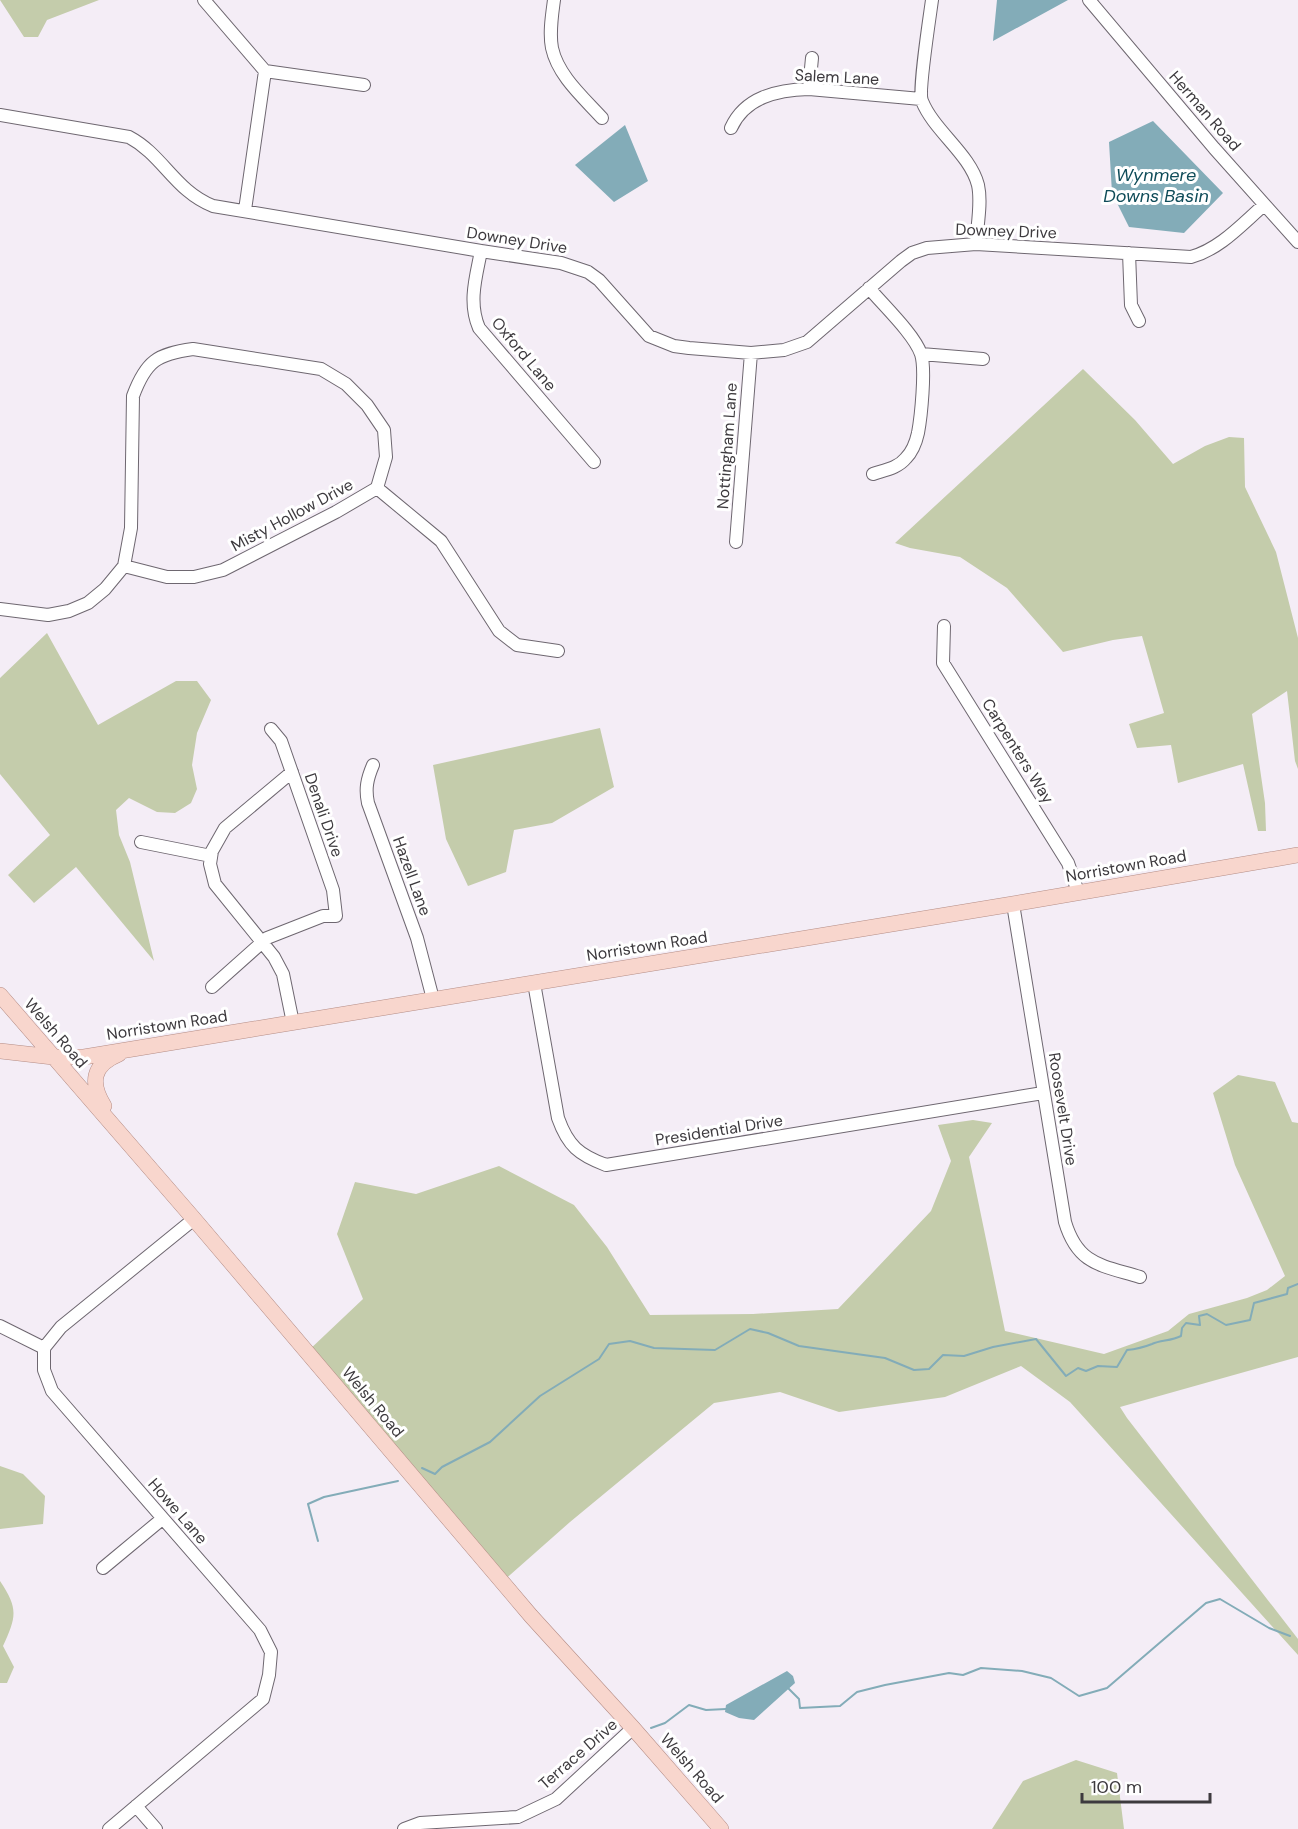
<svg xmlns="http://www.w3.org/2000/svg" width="1298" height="1829" font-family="'DM Sans',sans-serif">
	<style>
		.green { fill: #c4ccab }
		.water { fill: #83acb8 }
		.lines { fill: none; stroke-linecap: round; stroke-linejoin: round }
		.stream { stroke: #83acb8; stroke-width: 2 }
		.minor-casing { stroke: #6e6770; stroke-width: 14 }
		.major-casing { stroke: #b48d86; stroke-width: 16 }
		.minor { stroke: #fff; stroke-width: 12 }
		.major { stroke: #f8d6cd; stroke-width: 15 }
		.labels { text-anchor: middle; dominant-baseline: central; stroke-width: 6; stroke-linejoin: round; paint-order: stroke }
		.street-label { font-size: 16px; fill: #3d3a3e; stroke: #fff }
		.water-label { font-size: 18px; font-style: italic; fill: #0f4c59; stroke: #fff }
	</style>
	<rect width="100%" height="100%" fill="#f4edf6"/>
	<path class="green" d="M0,0H99L47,20L38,37H24Z
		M1083,369L1135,420L1173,464L1205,446L1229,437L1244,438L1245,487L1276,552L1298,638V769L1295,761L1287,691L1252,714L1265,803L1266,831H1258L1243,764L1178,783L1171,745L1137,748L1129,724L1164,713L1142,636L1113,640L1063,652L1007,588L960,557L910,548L895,543Z
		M47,633L98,725L176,681H197L211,700L197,733L192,765L197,789L191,803L175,813L157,812L129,798L116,810L119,835L130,862L154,961L76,867L34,903L8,875L50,835L0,774V678Z
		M600,728L614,787L552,823L514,830L506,872L468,886L446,839L433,765Z
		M1238,1075L1275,1082L1292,1122L1298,1123V1357L1120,1407L1127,1418L1298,1639V1655L1070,1402L1021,1366L945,1397L839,1412L780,1392L714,1403L570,1522L502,1582L307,1352L363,1299L337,1234L355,1182L416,1194L499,1166L574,1205L607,1247L650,1315L753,1314L838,1309L931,1211L951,1161L938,1125L973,1120L992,1123L969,1157L1005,1331L1104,1354L1168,1331L1189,1314L1247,1298L1267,1290L1285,1276L1235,1165L1213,1093Z
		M0,1466L23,1474L45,1496L43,1524L0,1529Z
		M0,1581C19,1609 16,1617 3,1646L14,1667L7,1683H0Z
		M1076,1760L1117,1773L1124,1829H992L1023,1781Z"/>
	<path class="water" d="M997,0H1068L993,41Z
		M1153,121L1223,193L1184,233L1129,227L1112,193L1109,142Z
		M625,125L648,181L614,202L575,165Z
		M787,1671L793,1676L795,1683L754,1720L739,1718L725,1712L726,1705Z"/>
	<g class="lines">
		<path class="stream" d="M422,1468L435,1474L442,1467L490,1442L540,1396L599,1359L609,1344L630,1341L654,1348L715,1350L750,1329L768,1333L799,1346L885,1358L914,1370L929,1369L943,1355L964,1356L993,1347L1036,1339L1066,1376L1078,1368L1086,1371L1098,1366L1117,1367L1127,1350C1138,1349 1142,1348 1152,1344C1161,1340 1171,1341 1181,1336L1182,1328L1186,1323L1200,1325L1199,1316L1207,1314L1226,1325L1250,1320L1254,1303L1287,1294L1288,1288L1298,1284
			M318,1541L308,1504L324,1497L398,1481
			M788,1688L799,1699L800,1708L840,1706L857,1692L885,1685L949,1673L963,1675L981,1668L1022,1671L1051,1678L1079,1696L1107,1688L1206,1603L1220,1599L1269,1628L1290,1636
			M651,1728L665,1723L689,1705L706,1710L726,1709"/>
		<g class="minor-casing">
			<path id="minor" d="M204,0L265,71L245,210
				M554,0C552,15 549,33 552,48C558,76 584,98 602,118
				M932,0C930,15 918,92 922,101C934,131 970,154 978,185C982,203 977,226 976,244
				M1089,0L1214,148L1298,242
				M265,71L364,85
				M809,89L812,58
				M0,115L129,137C163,155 175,191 213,206L481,251L561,263L588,272L599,280L649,336L674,346L689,348L751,353L784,350L807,342L901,261L912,253L927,248L976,244L1191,257C1220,249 1241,225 1264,205
				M731,128C745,97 777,90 809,89L921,99
				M481,251C476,277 468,302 479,328L594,462
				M1129,253L1131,305L1139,321
				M869,288C883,305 914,334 921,354C926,369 921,417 918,433C916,442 912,452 906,458C898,468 885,470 873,474
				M921,354L983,359
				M377,488L441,541L499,631L517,645L558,651
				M736,542L751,353
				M0,609L48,615L69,611L88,603L105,589L124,566L131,528L133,396C146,361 157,354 193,349L321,369L346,384L367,405L384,430L386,457L377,488L336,512L223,570L194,577H167L124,566
				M944,626L943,663L1068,863L1078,892
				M373,765C367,779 365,789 368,803L417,938L433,999
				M292,772L225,828L212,851L210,864L215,884L274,957L283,974L293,1023
				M141,842L211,856
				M1013,904L1065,1222C1078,1265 1101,1265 1140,1277
				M534,983L558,1118C568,1146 579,1155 606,1165L1043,1093
				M212,987L267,938L323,916H336L333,890L281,741L271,729
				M0,1326L44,1348
				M103,1568L162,1519
				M136,1806L156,1829
				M109,1829L263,1699L269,1675L271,1652L260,1630L52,1391L44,1370V1348L61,1327L194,1219
				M404,1829L420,1823L518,1817L556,1799L633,1728"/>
		</g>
		<g class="major-casing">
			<path id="major" d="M0,995L194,1219L531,1616L633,1728L721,1829
				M0,1051L53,1057H84L1013,904L1298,855
				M104,1106C90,1083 92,1065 119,1054"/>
		</g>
		<use href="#minor" class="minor"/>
		<use href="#major" class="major"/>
	</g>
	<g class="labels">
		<g class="street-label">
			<text transform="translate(837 77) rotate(3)">Salem Lane</text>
			<text transform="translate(1205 111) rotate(49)">Herman Road</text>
			<text transform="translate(1006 231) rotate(2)">Downey Drive</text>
			<text transform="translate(517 240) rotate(9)">Downey Drive</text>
			<text transform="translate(524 354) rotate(50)">Oxford Lane</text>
			<text transform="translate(727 446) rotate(-86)">Nottingham Lane</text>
			<text transform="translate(292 515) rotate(-28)">Misty Hollow Drive</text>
			<text transform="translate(1018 751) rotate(58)">Carpenters Way</text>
			<text transform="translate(324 815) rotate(71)">Denali Drive</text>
			<text transform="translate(1126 866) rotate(-10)">Norristown Road</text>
			<text transform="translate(412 876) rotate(70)">Hazell Lane</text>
			<text transform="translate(647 946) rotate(-9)">Norristown Road</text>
			<text transform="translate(167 1025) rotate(-9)">Norristown Road</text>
			<text transform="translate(56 1033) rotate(49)">Welsh Road</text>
			<text transform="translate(1063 1109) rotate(81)">Roosevelt Drive</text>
			<text transform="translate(719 1130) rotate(-9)">Presidential Drive</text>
			<text transform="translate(373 1402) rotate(50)">Welsh Road</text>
			<text transform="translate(178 1511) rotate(49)">Howe Lane</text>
			<text transform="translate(578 1754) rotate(-41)">Terrace Drive</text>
			<text transform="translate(692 1768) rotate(49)">Welsh Road</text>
		</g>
		<g class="water-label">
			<text x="1156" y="175">Wynmere<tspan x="1156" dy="21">Downs Basin</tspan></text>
		</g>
	</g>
	<path d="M1082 1793v9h128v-9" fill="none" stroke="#3d3a3e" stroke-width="3"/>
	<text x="1091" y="1793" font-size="18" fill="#3d3a3e" stroke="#ffffff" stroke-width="4.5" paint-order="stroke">100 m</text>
</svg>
